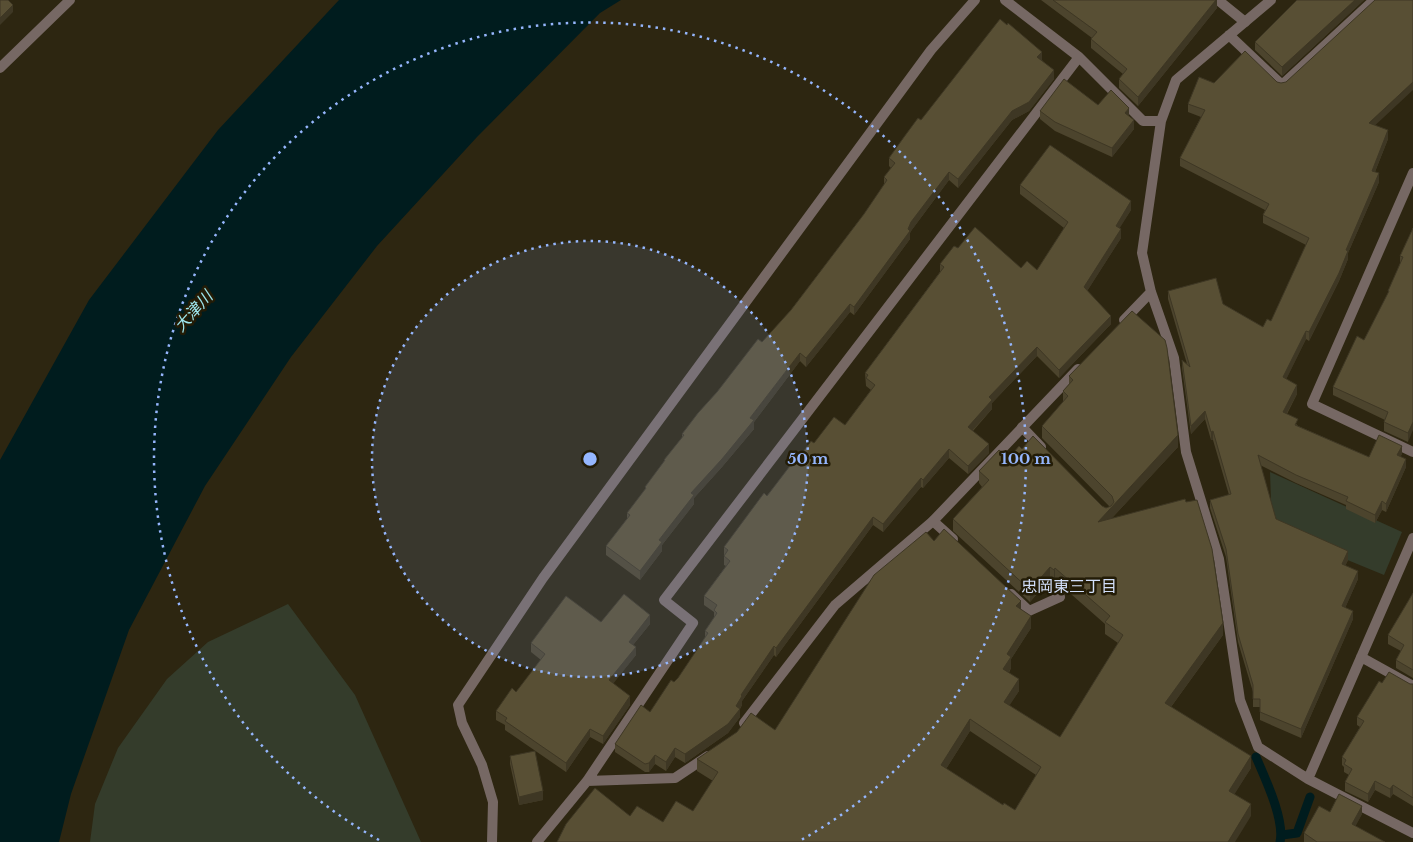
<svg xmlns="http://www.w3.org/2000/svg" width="1413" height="842" font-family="'Libre Baskerville','Noto Sans JP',serif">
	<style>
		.green { fill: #343c2b }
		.water { fill: #001c1e }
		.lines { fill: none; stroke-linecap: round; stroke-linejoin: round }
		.stream { stroke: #001c1e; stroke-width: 9 }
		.lane { stroke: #766864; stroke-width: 10 }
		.street { stroke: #766864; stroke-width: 10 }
		.wall { fill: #4c442d; fill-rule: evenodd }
		.shaded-wall { fill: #3e3724 }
		.building { fill: #584f34; stroke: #3e3724; fill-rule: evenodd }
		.ring { fill: none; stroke: #95b6fd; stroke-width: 2.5; stroke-dasharray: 2.5 5 }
		.labels { text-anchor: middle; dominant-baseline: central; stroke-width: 5; stroke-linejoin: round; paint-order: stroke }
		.water-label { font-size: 16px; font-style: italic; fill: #9de6ed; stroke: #231c07 }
		.neighbourhood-label { font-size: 16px; fill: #d2dffa; stroke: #231c07 }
		.centre { fill: #95b6fd; stroke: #231c07; stroke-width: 2.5 }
		.ring-label { font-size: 15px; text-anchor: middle; font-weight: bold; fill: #95b6fd; stroke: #231c07; stroke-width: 5; stroke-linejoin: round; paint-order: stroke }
	</style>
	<rect width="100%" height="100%" fill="#2d2611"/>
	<path class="green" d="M1270,472L1402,532L1384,575L1272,529Z
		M288,604L355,695L421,842H90L95,804L118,748L167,679L208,642Z"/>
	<path class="water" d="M339,0H621L600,13L477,137L377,246L291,357L205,486L129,630L71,794L59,842H0V460L89,300L218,130Z"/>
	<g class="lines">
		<path class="stream" d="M1256,757C1265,778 1285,820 1280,842
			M1282,835L1297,833L1310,797"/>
		<path class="lane" d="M1218,0L1245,22
			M1022,427L1041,447
			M933,521L953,539
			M1011,594L1029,611L1060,597"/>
		<path class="street" d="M1005,0L1079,57L1143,121H1161
			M1271,0L1176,80L1161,121L1142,253L1151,292L1174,358L1186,452L1219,559L1240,700L1258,747L1308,779L1413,833
			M1229,35L1282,85L1374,0
			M0,68L70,0
			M1413,173L1312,404L1413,452
			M1124,320L1151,292
			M1361,657L1413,686
			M744,723L835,605L933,521L1078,369
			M1308,779L1413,538
			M587,781L675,778L708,756
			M492,842L493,802L482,765L462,723L458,705L543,578L931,50L975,0
			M537,842L587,781L693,623L664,600L1079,57"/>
	</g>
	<path class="wall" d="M1041,0H1217V8L1138,106L1119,88V79L1123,74L1091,48V39L1092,38Z
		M1296,0H1364L1282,76L1255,50V42L1297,0Z
		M1042,60L1054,79L1029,111L1012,120L958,188L949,180L911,231L910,233V239L854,315L850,312L806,367L800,361L754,422V429L722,467L694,498V504L662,545V551L640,580L606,555V546L627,519V513L645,490V487L664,462V460L682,438V434L791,310L864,214L884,185V177L891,168L889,166V158L921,120Z
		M1277,82L1375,125L1388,139L1375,172L1379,182L1348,253V259L1339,281L1309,341L1306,339L1286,379L1297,394L1287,414L1298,426L1369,457L1402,454L1400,457L1406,467L1386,512L1382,510L1375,523L1346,509V505L1296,483L1260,465L1276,519L1348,560L1345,566L1358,579L1345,608L1353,619L1301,738L1260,720V707H1253V692L1238,642L1226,557L1210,508V500L1229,495L1213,440H1211L1205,419L1191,434L1182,368V360L1187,364L1168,299V291L1223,304L1263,327L1271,321L1306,245L1263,223V215L1265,210L1180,166V158L1201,117L1188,112V104L1214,83Z
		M1098,105L1129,116L1134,129L1112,157L1055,131L1040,119V111Z
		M1020,185L1131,210L1119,228L1121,238L1087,291L1111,324L1059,378L1037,356L992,403V409L973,431L989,453L968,474L949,458L923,488L921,487L883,532L873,525L776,657L774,655L742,701V705L740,709V717L728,733L685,763L675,757L666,771L655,764L649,772H645L615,752V744L650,712L674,682L678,678L705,638V631L714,618V612L704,605V596L726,566L724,565V547L801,455L814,443L845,425L871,390L866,386L865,373L940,272V264L958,248L1021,268L1037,270L1064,228L1020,194Z
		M1413,228L1408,442L1384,431V422L1385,420L1333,395V387L1364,340L1388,294V291L1400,264V256Z
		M1069,376L1178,447L1112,518L1223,635L1171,707L1251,768L1234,794L1251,816L557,842L630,816L663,822L693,811L713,781L697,771V759L775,730L934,541L1021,609L1031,628L1011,659V668L1009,673L1019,691L1009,705L1060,737L1118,643L1105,634V624L1055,580L1054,582L1050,579L1030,602L953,531V519L982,487L979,483V471L1009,458L1022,449L1102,506L1106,508L1110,507L1042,438V426L1063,402V391L1069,384ZM970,731L1036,775L1015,810L1003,805L946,769Z
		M1413,593V678L1396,668V660L1401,651L1388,644V635Z
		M601,622L650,624L633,645L636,655L613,683L630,705L603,744L590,737L566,772L505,730V725L496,720V711L516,692L541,660L531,652V643Z
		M1382,683L1413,684V806L1393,794L1390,798L1375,790L1368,802L1345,791V782L1349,775L1344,772V767L1342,765V757L1360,727L1357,725V717Z
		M510,756L543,800L519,805L510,764Z
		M1330,812L1362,814L1355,826L1385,842H1304V833Z"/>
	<path class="shaded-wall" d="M1216,0H1217V8L1138,106V97Z
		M1355,0H1364L1282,76V67Z
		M13,5V12L0,25V18Z
		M1042,52V61L1037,57Z
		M1054,70V79L1029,111L1012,120L958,188V179L1012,111Z
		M1413,82V90L1369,131V123Z
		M1129,108V117L1125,113Z
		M1134,120V129L1112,157V148Z
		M1388,130V139L1372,179V171Z
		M949,172V180L911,231L910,233V239L854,315V307L908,229L911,222Z
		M1379,173V182L1348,253V259L1339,281L1309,341V332L1346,250Z
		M1131,201V210L1116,234V226Z
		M1121,229V238L1084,296V287Z
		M850,304V312L806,367V358Z
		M1111,316V324L1059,378V370Z
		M1306,331V339L1283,386V377Z
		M1037,347V356L992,403V409L968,435V427L989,397Z
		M800,353V361L754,422V429L722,467L694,498V504L662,545V551L640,580V571L659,540L691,493L750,418Z
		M1297,385V394L1283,420V412Z
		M1205,411V419L1191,434V426Z
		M1413,422V430L1408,442V433Z
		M1213,431V440H1211V432Z
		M1178,435V447L1098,533V522Z
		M989,444V453L968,474V466Z
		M1402,446V454L1397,463V455Z
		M949,449V458L923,488V480Z
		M1406,459V467L1386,512V504Z
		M921,478V487L883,532V524Z
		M1382,501V510L1375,523V515Z
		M873,517V525L776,657V648Z
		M1348,551V560L1342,573V564Z
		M1050,567V579L1030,602V590Z
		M1055,568V580L1054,582V570Z
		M1358,571V579L1342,615V606Z
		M1021,601V613L1016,606Z
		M1353,611V619L1301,738V729Z
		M650,615V624L629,650V642Z
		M1031,616V628L1011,659V668L1003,681V669L1007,654Z
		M1223,623V635L1165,715V703Z
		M774,646V655L742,701V705L737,714L740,709V717L728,733L685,763V754L741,695Z
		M636,647V655L609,689V680Z
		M1019,679V691L1004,714V702Z
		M630,696V705L603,744V736Z
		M970,719V731L941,777V765Z
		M590,729V737L566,772V763Z
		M675,748V757L666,771V762Z
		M655,755V764L649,772V763Z
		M1251,756V768L1229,803V791Z
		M1375,781V790L1368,802V794Z
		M1393,785V794L1390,798V789Z
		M543,791V800L519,805V797Z
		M1251,804V816L1235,842H1228Z
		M1362,806V814L1352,833V824Z"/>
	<path class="building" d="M0,0H8L13,5L0,18Z
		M1053,0H1216L1138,97L1119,79L1127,69L1091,39L1097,32Z
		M1297,0H1355L1282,67L1255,42Z
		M1375,0H1413V82L1369,123L1388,130L1372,171L1379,173L1346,250L1348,251L1339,273L1309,332L1306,331L1283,377L1297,385L1283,412L1298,419L1295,425L1369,457L1379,435L1402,446L1397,455L1406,459L1386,504L1382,501L1375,515L1346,501L1348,497L1296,475L1258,455L1276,519L1348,551L1342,564L1358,571L1342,606L1353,611L1301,729L1260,712V699H1253V685L1238,634L1226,549L1210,500L1231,494L1213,431L1211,432L1205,411L1191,426L1182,360L1190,367L1168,291L1216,278L1223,304L1263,327L1267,319L1271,321L1309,238L1263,215L1269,204L1180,158L1205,110L1188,104L1199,77L1214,83L1245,51L1277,82L1281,83L1286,82Z
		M1000,19L1007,25L1008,23L1042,52L1037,57L1054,70L1029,102L1012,111L958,179L949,172L911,222L908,229L910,231L854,307L850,304L806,358L800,353L750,418L754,420L722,459L691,493L694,495L659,540L662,542L640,571L606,546L630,515L627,513L646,488L645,487L665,460H664L684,435L682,434L698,413L717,392L758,339L762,342L791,310L864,214L887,180L884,177L895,163L889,158L904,137L918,118L921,120Z
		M1064,79L1098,105L1111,90L1129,108L1125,113L1134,120L1112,148L1055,122L1040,111Z
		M1050,145L1131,201L1116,226L1121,229L1084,287L1111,316L1059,370L1037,347L989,397L992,400L968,427L989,444L968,466L949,449L923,480L921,478L883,524L873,517L776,648L774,646L741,695L742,696L736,706L740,709L728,724L685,754L675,748L666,762L655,755L649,763L645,764L615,744L641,705L650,712L671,680L674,682L678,678L708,633L705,631L717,613L714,610L717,605L704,596L730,561L724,556L728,550L724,547L764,493L767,496L799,454L801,455L811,441L814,443L834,417L845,425L875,385L866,378L868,375L865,373L944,267L940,264L954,246L958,248L975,227L1021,268L1027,261L1037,270L1068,222L1020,185Z
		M1413,228V422L1408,433L1384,422L1388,412L1333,387L1357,336L1364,340L1389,291H1388L1403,257L1400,256Z
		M1132,311L1165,340L1167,348L1178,435L1098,522L1185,499L1186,502L1197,500L1212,549L1223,623L1165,703L1251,756L1229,791L1251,804L1228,842H557L566,824L595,788L630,816L637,806L663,822L676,801L693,811L718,772L697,759L737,732L751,713L775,730L874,575L926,532L934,541L944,529L1021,601L1016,606L1031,616L1007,654L1011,657L1003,669L1019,679L1004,702L1060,737L1123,635L1105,622L1110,616L1055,568L1054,570L1050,567L1030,590L953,519L989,480L979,471L999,450L1009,458L1019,446L1022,449L1033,436L1102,506L1106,508L1111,506L1114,502L1112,496L1042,426L1068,396L1063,391L1073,380L1069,376ZM970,719L1041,767L1015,810L1004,803L1003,805L941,765Z
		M1413,593V670L1396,660L1404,645L1388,635Z
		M624,594L650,615L629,642L636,647L609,680L630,696L603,736L590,729L566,763L505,721L507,718L496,711L512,688L516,692L545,654L531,643L566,596L601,622Z
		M1389,672L1410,684H1413V798L1393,785L1390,789L1375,781L1368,794L1345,782L1352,769L1344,764L1346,760L1342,757L1364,721L1357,717L1379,681L1382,683Z
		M535,751L543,791L519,797L510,756Z
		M1339,794L1362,806L1352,824L1385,842H1317L1304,833L1319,806L1330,812Z"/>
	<circle cx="590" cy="459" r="218" fill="#95b6fd" fill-opacity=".12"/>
	<g class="ring">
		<circle cx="590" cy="459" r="218"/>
		<path d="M379 840A436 436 0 1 1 801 840"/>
	</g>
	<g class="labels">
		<g class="water-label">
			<text transform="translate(193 311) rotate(-48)">大津川</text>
		</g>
		<g class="neighbourhood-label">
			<text x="1069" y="586">忠岡東三丁目</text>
		</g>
	</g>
	<circle cx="590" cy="459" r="8" class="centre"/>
	<g class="ring-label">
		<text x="808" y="464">50 m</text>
		<text x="1026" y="464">100 m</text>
	</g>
</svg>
